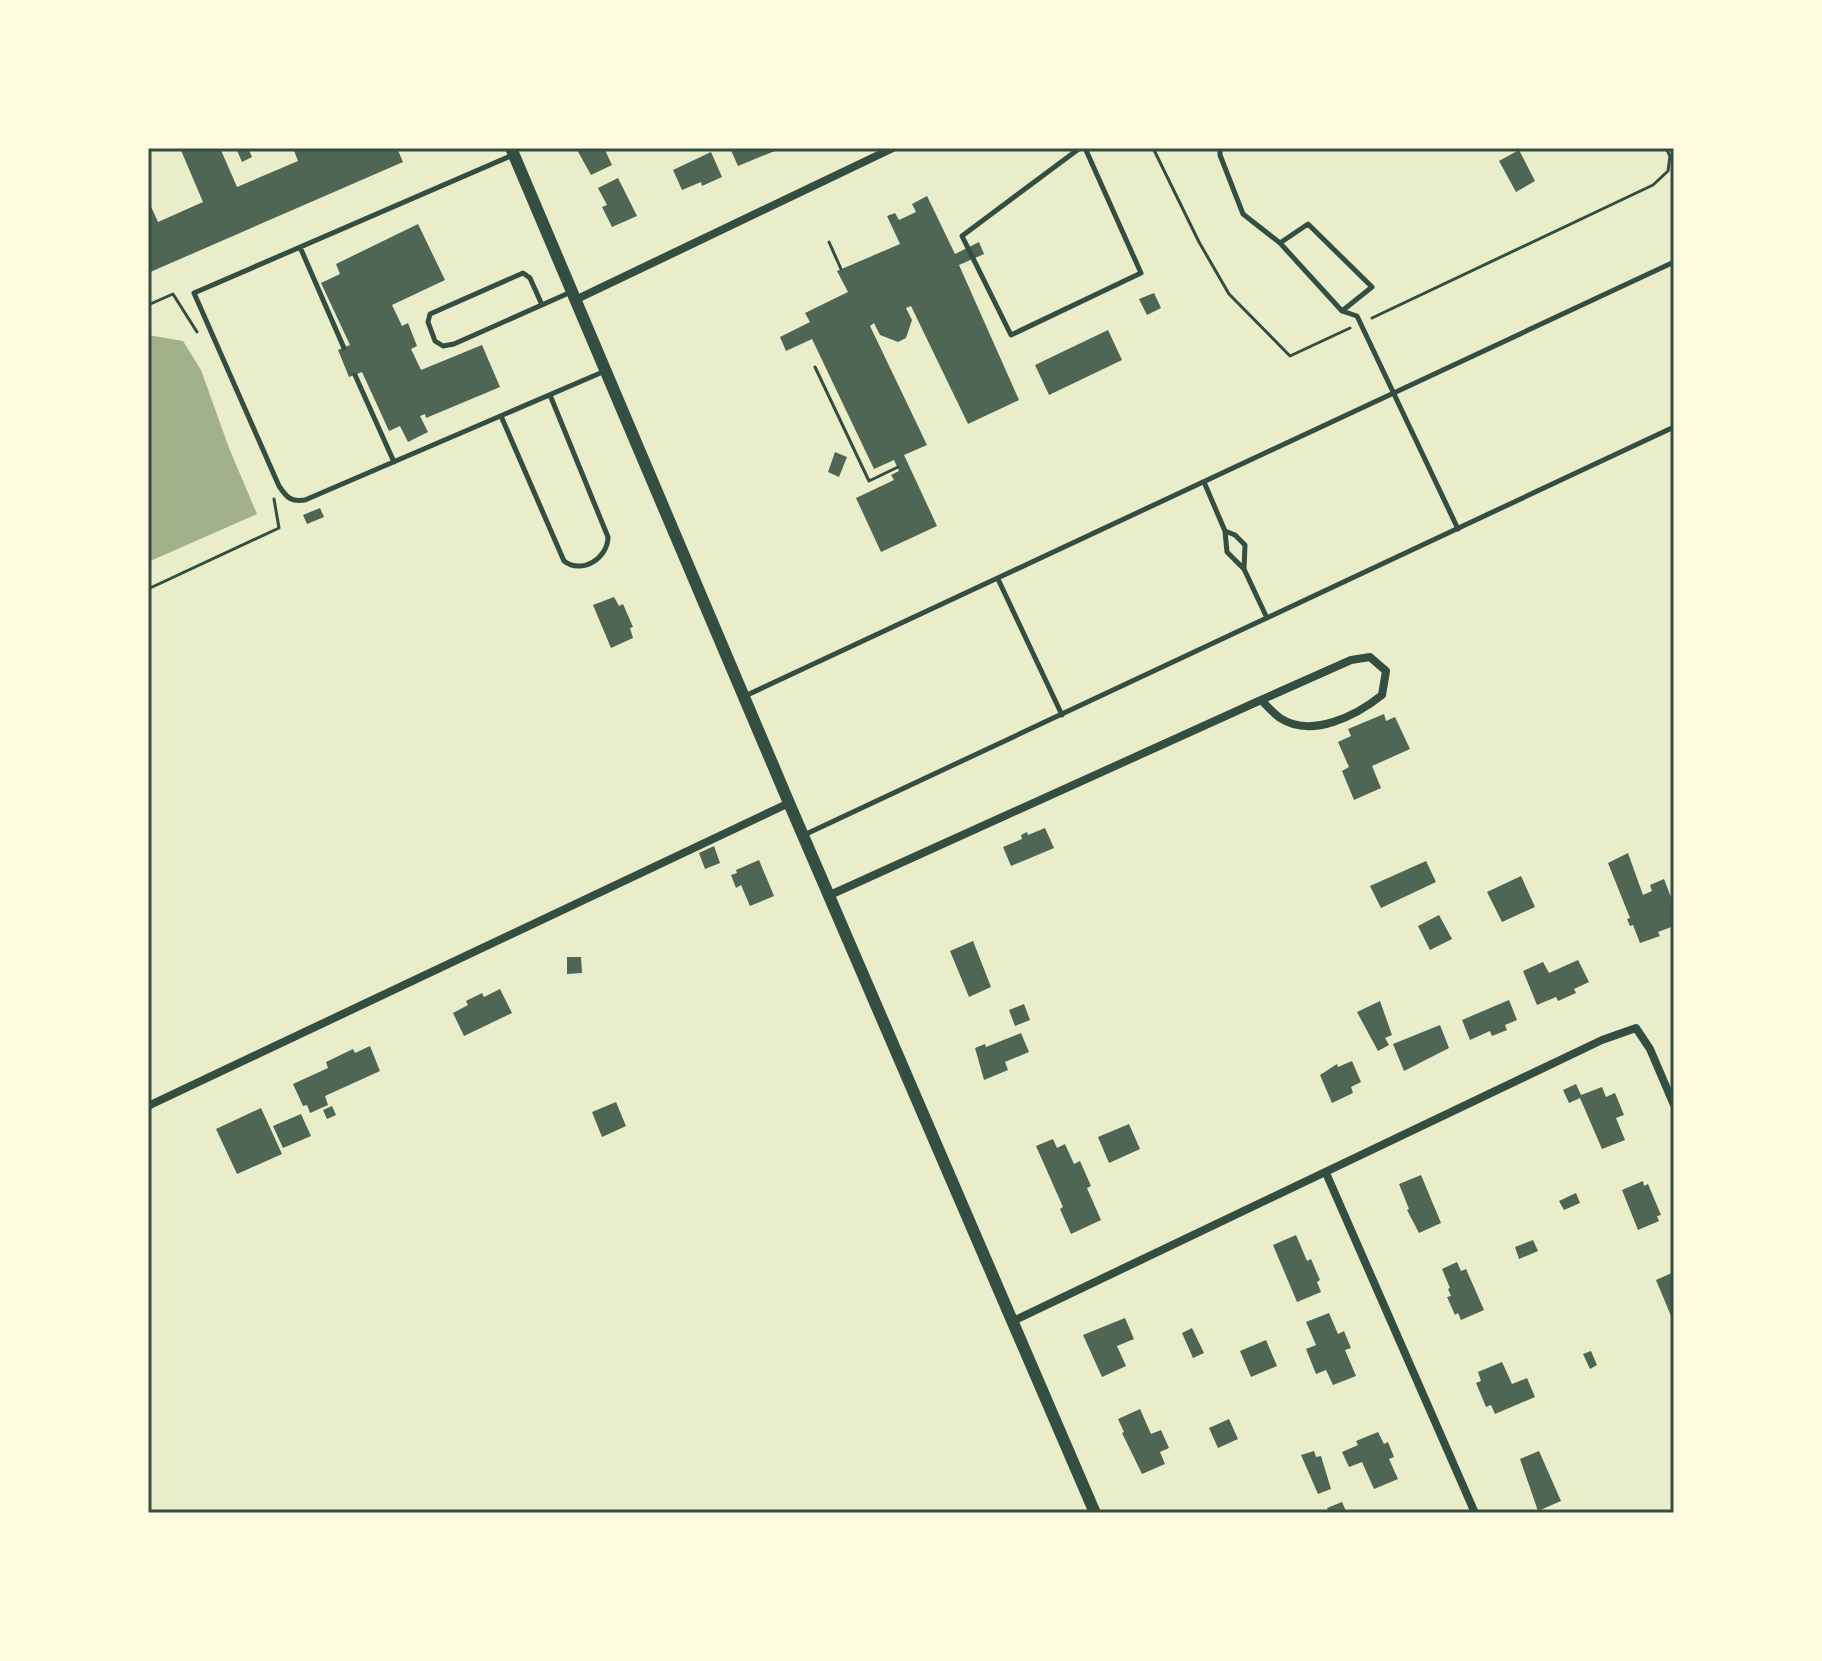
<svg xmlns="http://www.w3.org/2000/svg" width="1822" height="1661" font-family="Karla,sans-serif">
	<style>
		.water { fill: #a3b18a }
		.building { fill: #4f6655 }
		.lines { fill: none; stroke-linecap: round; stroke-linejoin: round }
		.path { stroke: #344e41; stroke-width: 3 }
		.service { stroke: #344e41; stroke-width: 5 }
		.minor { stroke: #344e41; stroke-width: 8 }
		.tertiary { stroke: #344e41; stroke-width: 12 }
		.neatline { fill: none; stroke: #344e41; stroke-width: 3 }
	</style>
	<rect width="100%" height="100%" fill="#e9edc9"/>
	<path class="water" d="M148,335L183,341L201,370L229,448L257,514L148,562Z"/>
	<path class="building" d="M180,148H220L237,187L298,161L293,148H397L403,162L148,273V200L158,222L203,202Z
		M236,148H248L252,157L242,162Z
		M576,148H604L612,165L591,175Z
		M730,148H782L738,166Z
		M1519,150L1535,181L1516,192L1499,161Z
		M711,152L722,177L702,186L701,182L682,190L673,170Z
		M618,178L637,216L612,227L602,207L607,205L598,188Z
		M927,196L955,254L979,242L984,254L959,265L1019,400L968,424L911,306L906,308L912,320L906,338L898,342L880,335L874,323L870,326L927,445L904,455L937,526L881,552L856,498L894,480L891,475L899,471L894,460L874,469L812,339L786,351L780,337L810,322L805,313L848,292L837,271L900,244L887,216L895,213L899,220L916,212L912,204Z
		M418,224L445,280L392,305L402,326L408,323L417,346L411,349L421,370L482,345L500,387L426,418L425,414L420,416L428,432L408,442L400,426L389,431L362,372L349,377L338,350L350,345L321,283L340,274L336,264Z
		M1154,293L1161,308L1147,315L1139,299Z
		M1108,330L1122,360L1049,395L1035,365Z
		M835,452L847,457L839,477L828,472Z
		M320,508L324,517L307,524L303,515Z
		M614,597L619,606L623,604L633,627L630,628L633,638L611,648L593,605Z
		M1384,714L1386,721L1395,717L1410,749L1372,766L1381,788L1354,800L1342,771L1349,767L1338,742L1351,736L1348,729Z
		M1045,828L1054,848L1011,866L1003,847L1022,839L1021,835L1027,832L1028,835Z
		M714,846L720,863L705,869L699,853Z
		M1628,853L1643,895L1652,891L1650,885L1664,879L1674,905V926L1658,932L1660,936L1640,943L1633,925L1630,926L1627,919L1630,918L1608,863Z
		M759,860L774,896L750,906L741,885L736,888L731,875L737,873L736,870Z
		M1426,861L1436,882L1381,908L1370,886Z
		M1521,876L1535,907L1502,922L1487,892Z
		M1439,915L1452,939L1430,950L1418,926Z
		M973,941L991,987L969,997L950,951Z
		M567,957H581L582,973L567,974Z
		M1578,960L1589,982L1574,989L1576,993L1558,1001L1556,997L1537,1005L1523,971L1543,962L1549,973Z
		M500,989L512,1013L464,1036L453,1013L468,1005L466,1001L482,993L484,997Z
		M1509,1000L1517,1020L1505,1025L1507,1030L1492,1036L1490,1031L1470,1040L1462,1020Z
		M1380,1001L1392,1035L1385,1038L1389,1045L1378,1051L1357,1012Z
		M1024,1004L1030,1020L1015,1026L1009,1010Z
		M1440,1025L1449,1048L1404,1071L1393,1044Z
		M1021,1033L1029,1052L1005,1062L1008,1070L984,1080L975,1048L985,1044L986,1047Z
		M370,1046L380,1071L325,1096L328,1105L310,1113L307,1105L303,1106L293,1084L328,1068L326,1062L353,1049L355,1053Z
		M1352,1061L1361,1082L1351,1087L1353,1093L1332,1103L1320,1075L1337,1064L1338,1067Z
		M1576,1084L1581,1095L1602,1087L1606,1097L1615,1093L1624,1115L1616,1118L1625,1140L1602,1149L1580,1098L1569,1103L1563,1090Z
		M616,1102L626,1126L602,1137L592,1112Z
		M332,1106L336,1115L327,1119L323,1110Z
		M261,1108L282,1154L237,1174L216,1129Z
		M301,1114L311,1136L283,1148L273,1126Z
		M1129,1124L1140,1149L1109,1163L1098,1137Z
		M1053,1139L1057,1148L1065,1144L1074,1164L1080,1161L1091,1186L1087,1188L1101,1220L1071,1234L1060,1209L1063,1207L1036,1146Z
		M1421,1175L1441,1223L1419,1233L1407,1210L1409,1209L1399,1184Z
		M1643,1181L1644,1186L1648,1184L1661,1215L1657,1216L1659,1221L1638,1230L1622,1190Z
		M1576,1193L1580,1203L1564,1210L1559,1201Z
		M1296,1235L1307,1261L1311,1259L1320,1280L1317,1282L1321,1292L1297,1302L1273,1245Z
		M1533,1240L1538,1251L1519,1259L1515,1247Z
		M1457,1262L1461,1271L1466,1269L1484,1310L1461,1320L1458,1313L1455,1315L1447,1297L1451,1296L1448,1289L1450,1288L1442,1269Z
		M1674,1272V1323L1656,1280Z
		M1329,1313L1338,1334L1344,1331L1351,1348L1345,1350L1356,1376L1333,1385L1326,1370L1316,1374L1306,1349L1316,1345L1306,1322Z
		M1125,1318L1134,1339L1117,1346L1126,1366L1102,1377L1083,1335Z
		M1192,1328L1204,1353L1193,1358L1182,1333Z
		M1266,1340L1277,1366L1251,1377L1240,1351Z
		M1591,1351L1597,1365L1590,1369L1583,1354Z
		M1502,1362L1512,1384L1527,1378L1535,1397L1495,1414L1491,1405L1486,1407L1476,1383L1481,1381L1478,1372Z
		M1140,1409L1151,1434L1161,1430L1169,1448L1160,1452L1165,1464L1142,1474L1122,1433L1124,1432L1118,1419Z
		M1229,1419L1238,1439L1218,1448L1209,1428Z
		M1378,1432L1384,1444L1388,1442L1394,1457L1389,1459L1398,1479L1374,1489L1362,1462L1349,1467L1342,1452L1358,1445L1356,1441Z
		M1314,1451L1316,1457L1321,1456L1331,1489L1318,1494L1301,1455Z
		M1539,1451L1561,1501L1538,1511L1520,1459Z
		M1342,1502L1346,1511L1329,1513L1327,1508Z"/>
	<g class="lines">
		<path class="path" d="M1153,148L1199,242L1229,294L1290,356L1350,328
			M829,242L841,269
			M148,305L173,294L197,332
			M1372,318L1653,185L1668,171L1670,156L1666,148
			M815,367L869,481L898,467
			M148,589L279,528L274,499"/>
		<path class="service" d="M1080,148L962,236L1011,335L1141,273L1085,148
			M1220,148V155L1243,214L1280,243L1342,311L1372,287L1308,224L1280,243
			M513,155L194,293L279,486C287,498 291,502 305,500L605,371
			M300,247L344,348
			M542,305L530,278L523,273L430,314L428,322L435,341L443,346L454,344L571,292
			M1342,311L1357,316L1458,529
			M355,375L394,462
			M501,416L564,561C582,575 608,558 608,537L550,395
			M1204,482L1225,531L1227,552L1244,569L1267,618
			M1225,531L1235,535L1245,545L1244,569
			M998,579L1062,715
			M745,696L1674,262
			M804,835L1674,427"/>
		<path class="minor" d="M575,300L893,148
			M1370,657L1386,671L1382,695C1357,715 1312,739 1280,718C1273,713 1267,706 1261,700L1351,660Z
			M830,895L1261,700
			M148,1106L789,803
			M1326,1173L1475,1513
			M1013,1321L1602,1040L1636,1028L1650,1049L1674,1105"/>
		<path class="tertiary" d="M511,148L789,803L1095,1513"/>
	</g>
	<rect width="1822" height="1661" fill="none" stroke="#fefae0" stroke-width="300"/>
	<rect x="150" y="150" width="1522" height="1361" class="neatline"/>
</svg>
